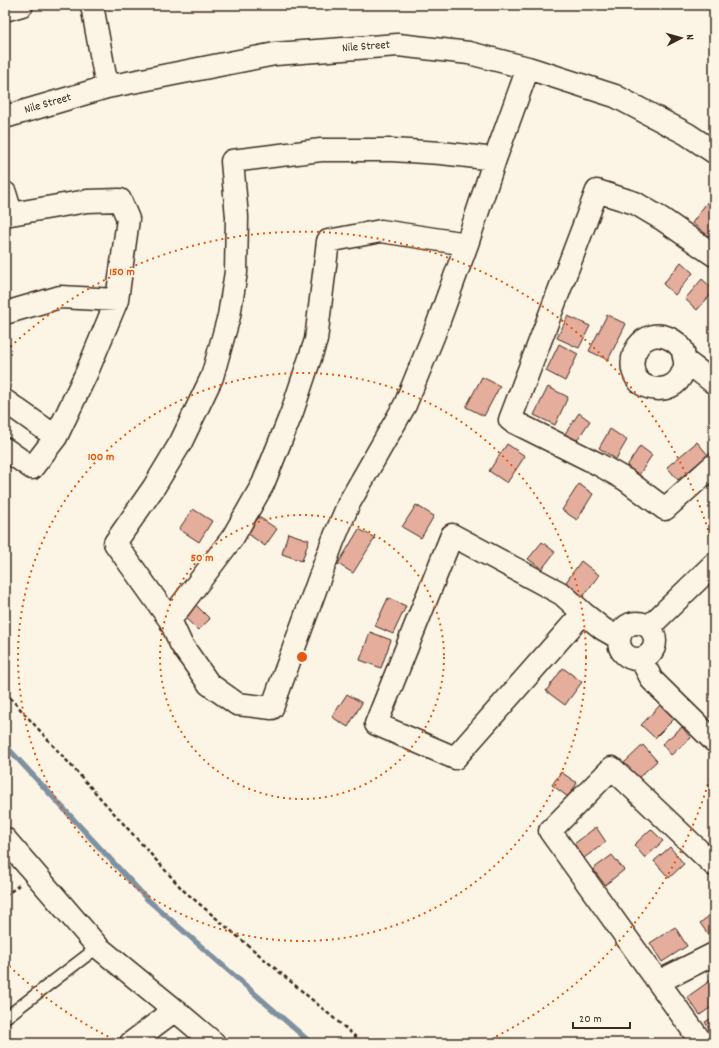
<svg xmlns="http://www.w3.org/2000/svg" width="719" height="1048" font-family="Dekko,sans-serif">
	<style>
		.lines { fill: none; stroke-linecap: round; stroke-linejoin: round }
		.stream { stroke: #7f90a0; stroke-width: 5.5 }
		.building { fill: #e4ad9c; stroke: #3b2a1e }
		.service-casing { stroke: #3b2a1e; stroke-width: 14 }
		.minor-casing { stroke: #3b2a1e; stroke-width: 25 }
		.path { stroke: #3b2a1e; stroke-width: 2.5; stroke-dasharray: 4 3; stroke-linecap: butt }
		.service { stroke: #fcf5e5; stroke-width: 11 }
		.minor { stroke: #fcf5e5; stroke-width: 22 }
		.ring { fill: none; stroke: #e8590c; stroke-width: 2; stroke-dasharray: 2 4 }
		.labels { text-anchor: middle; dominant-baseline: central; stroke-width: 4; stroke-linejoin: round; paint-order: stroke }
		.street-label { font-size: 12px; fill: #3b2a1e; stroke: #fcf5e5 }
		.centre { fill: #e8590c; stroke: #fcf5e5; stroke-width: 2 }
		.ring-label { font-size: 12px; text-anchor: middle; font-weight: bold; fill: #e8590c; stroke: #fcf5e5; stroke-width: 4; stroke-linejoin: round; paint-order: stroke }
	</style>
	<rect width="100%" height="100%" fill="#fcf5e5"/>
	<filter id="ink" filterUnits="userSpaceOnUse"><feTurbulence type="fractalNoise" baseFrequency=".025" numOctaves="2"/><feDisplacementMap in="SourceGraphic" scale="8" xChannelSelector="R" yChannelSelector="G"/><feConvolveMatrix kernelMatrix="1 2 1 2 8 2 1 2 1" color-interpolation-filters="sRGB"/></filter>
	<g filter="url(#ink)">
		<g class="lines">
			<path class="stream" d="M5,745L147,899L311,1043"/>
		</g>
		<path class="building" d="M708,201L714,205V240L692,223Z
			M681,262L693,273L675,295L663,284Z
			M702,279L714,290V291L697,310L685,299Z
			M607,315L626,324L608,360L589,351Z
			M568,316L590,326L579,348L557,338Z
			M559,344L578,354L565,381L546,371Z
			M482,377L500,386L484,416L466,407Z
			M548,387L568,397L555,425L534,415Z
			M579,413L590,421L575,443L564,435Z
			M610,429L627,440L616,459L599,448Z
			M697,442L708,455L678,480L667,467Z
			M507,444L525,456L507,483L489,471Z
			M640,446L652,455L639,475L627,466Z
			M579,484L593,494L577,520L562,510Z
			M416,505L434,516L421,538L402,527Z
			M193,509L212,521L199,542L179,529Z
			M259,517L277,529L265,546L247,533Z
			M359,529L375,538L353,573L338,564Z
			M288,533L309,540L302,561L282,554Z
			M542,542L555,552L542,569L528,559Z
			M581,561L599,575L582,598L564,585Z
			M388,598L406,606L393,634L375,626Z
			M194,603L210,619L198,630L182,615Z
			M370,632L391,640L381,668L360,660Z
			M563,668L582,682L565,705L546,691Z
			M347,694L362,703L348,727L332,717Z
			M663,702L677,716L655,738L641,725Z
			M682,727L691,738L671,755L662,744Z
			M643,745L657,761L638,778L624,763Z
			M561,772L577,783L568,797L552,785Z
			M596,827L606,842L584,858L574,844Z
			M651,829L663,841L645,858L634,845Z
			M670,847L684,864L669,878L654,861Z
			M612,855L624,870L605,885L593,869Z
			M714,912V934L710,937L700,923Z
			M675,927L687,946L662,962L650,943Z
			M714,978V1005L700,1015L687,997Z
			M714,1017V1037L705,1022Z"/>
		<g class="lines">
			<g class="service-casing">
				<path id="service" d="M5,1018L98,947"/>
			</g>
			<g class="minor-casing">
				<path id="minor" d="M92,5L107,87
					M5,10L22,5
					M5,117L107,87L275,54L398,45L469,53L528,68L615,96L687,134L714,152
					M495,159L441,153L392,150H321L232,161L237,217L236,272L229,316L212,377L181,442L154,487L115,543L170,620L181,644L209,684L237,704L272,708L333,541L349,503L405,405L434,334L467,244L495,159L528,68
					M5,193L11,213
					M5,215L87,201L120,200L128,219L117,300L87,372L56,437L32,468L5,449
					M714,255L662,219L635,203L597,191L510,420L598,464L626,480L665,509L714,465
					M5,313L60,297L117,300
					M685,360C685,364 685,369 683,372C678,386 665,391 651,388C625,382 627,343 653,336C664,334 676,340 682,349C684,352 683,357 685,360C687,363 691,365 692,366C700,372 707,377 714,383
					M5,401L56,437
					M583,613L455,758L376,724L452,535L562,594L583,613L603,629L619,638
					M170,620L233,537L263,484L292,412L316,340L328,241L381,231L467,244
					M619 641a18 18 0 1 1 36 0a18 18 0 1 1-36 0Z
					M649,627L714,564
					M641,659L652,680L714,741
					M5,839L98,947L175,1010L214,1043
					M658,982L714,954
					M131,1043L175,1010
					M702,1043L550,831L612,768L714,865"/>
			</g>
			<path class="path" d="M5,692L183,890L363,1043
				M5,896L19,885"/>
			<use href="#service" class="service"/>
			<use href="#minor" class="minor"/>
		</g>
	</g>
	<g class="ring">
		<circle cx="302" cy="657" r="142"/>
		<circle cx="302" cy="657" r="284"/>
		<path d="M713 767A426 426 0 0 1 485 1042M119 1042A426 426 0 0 1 6 963M6 351A426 426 0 0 1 713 547"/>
	</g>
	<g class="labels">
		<g class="street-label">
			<text transform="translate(366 47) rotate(-4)">Nile Street</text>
			<text transform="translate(48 104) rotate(-16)">Nile Street</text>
		</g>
	</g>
	<circle cx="302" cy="657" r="6" class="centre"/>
	<g class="ring-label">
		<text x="122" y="275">150 m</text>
		<text x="101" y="460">100 m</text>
		<text x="202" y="561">50 m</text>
	</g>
	<rect width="719" height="1048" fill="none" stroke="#fcf5e5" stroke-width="20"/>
	<rect x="10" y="10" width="699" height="1028" fill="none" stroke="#3b2a1e" stroke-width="1.5" filter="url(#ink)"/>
	<g transform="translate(681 38) rotate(84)" stroke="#fcf5e5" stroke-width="3" paint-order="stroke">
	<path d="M0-3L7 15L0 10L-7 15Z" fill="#3b2a1e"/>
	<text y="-6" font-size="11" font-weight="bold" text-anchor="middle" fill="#3b2a1e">N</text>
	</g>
	<path d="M573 1022v6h57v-6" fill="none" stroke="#3b2a1e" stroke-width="2"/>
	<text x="579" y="1022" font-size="12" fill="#3b2a1e" stroke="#fcf5e5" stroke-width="3" paint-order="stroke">20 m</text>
</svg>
